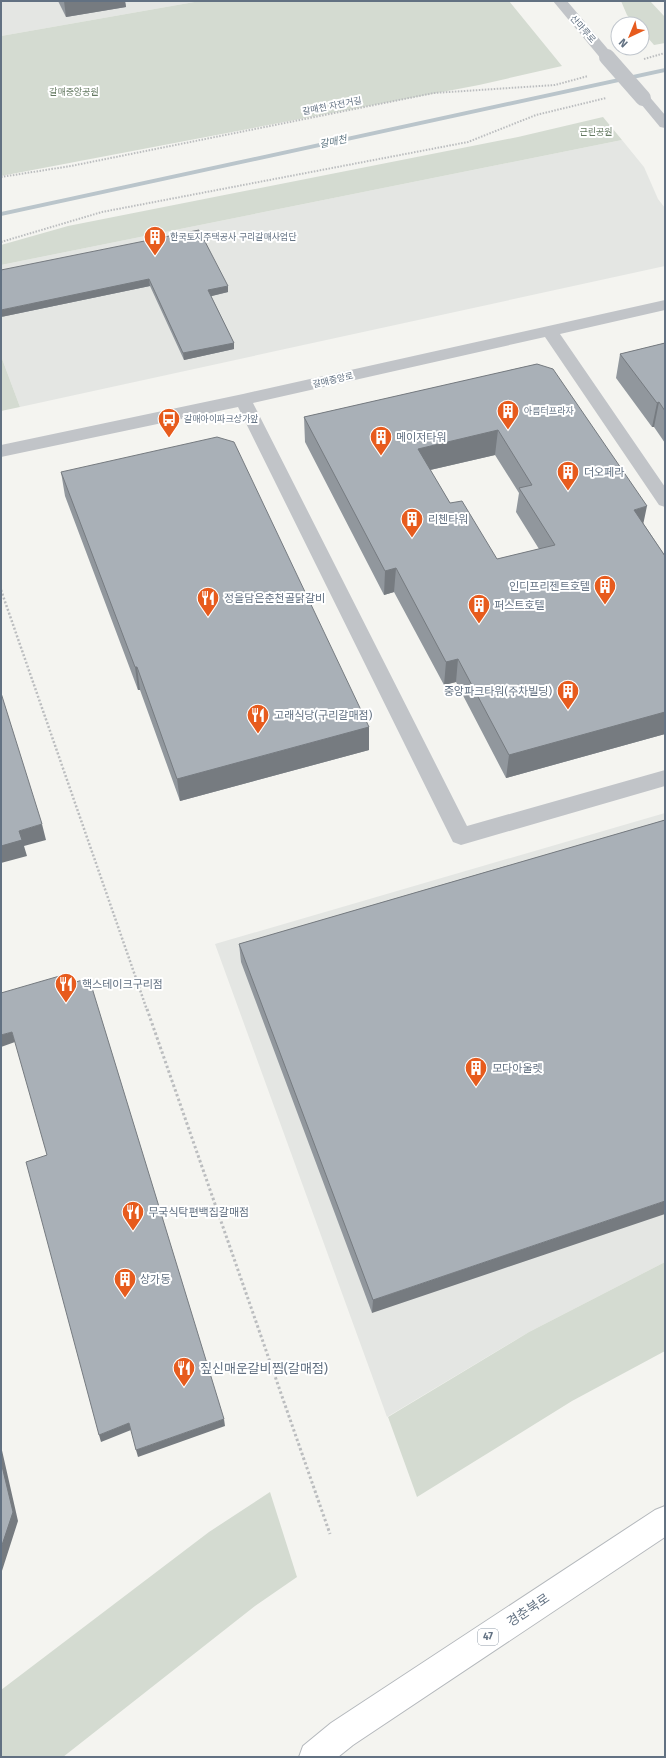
<svg xmlns="http://www.w3.org/2000/svg" width="666" height="1758" font-family="'Fira Sans','Noto Sans KR',sans-serif">
	<style>
		.built { fill: #e4e6e3 }
		.green { fill: #d4dbd1 }
		.lines { fill: none; stroke-linecap: round; stroke-linejoin: round }
		.stream { fill: #bac5cb; fill-rule: evenodd }
		.major-casing { stroke: #b4b8bc; stroke-width: 2 }
		.path-far2 { stroke: #bbbdbf; stroke-width: 2; stroke-dasharray: 1.5 1.5; stroke-linecap: butt }
		.path-far1 { stroke: #bbbdbf; stroke-width: 2.5; stroke-dasharray: 2 2; stroke-linecap: butt }
		.path { stroke: #bbbdbf; stroke-width: 3; stroke-dasharray: 2.5 2.5; stroke-linecap: butt }
		.minor { fill: #c1c4c8; fill-rule: evenodd }
		.major { fill: #fff; fill-rule: evenodd }
		.minor-bridge { stroke: #c1c4c8; stroke-width: 16 }
		.wall { fill: #91979d; fill-rule: evenodd }
		.shaded-wall { fill: #767b80 }
		.building { fill: #a9b0b7; stroke: #767b80; fill-rule: evenodd }
		.labels { text-anchor: middle; dominant-baseline: central; stroke-width: 4; stroke-linejoin: round; paint-order: stroke }
		.far-street-label { font-size: 9px; fill: #627182; stroke: #fff }
		.far-park-label { font-size: 9px; fill: #647961; stroke: #fff }
		.far-poi-label { font-size: 9px; fill: #627182; stroke: #fff; text-anchor: start }
		.far-water-label { font-size: 10px; font-style: italic; fill: #637a86; stroke: #fff }
		.shield { fill: #fff; stroke: #919ca8; stroke-width: 1 }
		.shield-label { font-size: 10px; font-weight: bold; fill: #627182 }
		.poi-label { font-size: 11px; fill: #627182; stroke: #fff; text-anchor: start }
		.near-poi-label { font-size: 13px; fill: #627182; stroke: #fff; text-anchor: start }
		.near-street-label { font-size: 13px; fill: #627182; stroke: #fff }
	</style>
	<rect width="100%" height="100%" fill="#f4f4f0"/>
	<path class="built" d="M1,1H200L1,36Z
		M622,140L644,167L658,199L665,208V266L20,407L1,356V265Z
		M665,813V1262L529,1332L387,1417L215,944Z"/>
	<path class="green" d="M200,1H509L562,66L479,85L1,176V36Z
		M621,1H650L665,17V43L654,45L642,31V24H635L627,15Z
		M603,117L622,140L1,265V245L68,226L518,137Z
		M1,356L20,407L1,411Z
		M665,1262V1351L572,1401L417,1497L388,1417L529,1332Z
		M270,1492L297,1577L255,1606L63,1757H1V1690L209,1532Z"/>
	<g class="lines">
		<path class="stream" d="M665,68V72L1,216V212Z"/>
		<g class="major-casing">
			<path id="major" d="M665,1506V1537L353,1745L338,1757H299L303,1746L331,1723L655,1510Z"/>
		</g>
		<path class="path-far2" d="M644,59L665,53
			M1,177L71,166L434,93L555,85L588,76
			M1,242L102,212L468,142L536,115L606,98"/>
		<path class="path-far1" d="M1,590L147,1010"/>
		<path class="path" d="M147,1009L330,1534"/>
		<path class="minor" d="M553,1H567L612,54L614,57L612,60L607,61L602,60Z
			M643,94L648,95L665,115V128L660,127L636,98L638,95Z
			M665,300V310L560,334L665,487V507L659,505L545,337L253,403L467,826L665,770V786L461,845L453,842L450,836L238,407L1,457V445L243,394Z"/>
		<use href="#major" class="major"/>
		<path class="minor-bridge" d="M607,57L643,98"/>
	</g>
	<path class="wall" d="M58,1H125L126,7L66,17Z
		M199,230L228,292L211,296L234,343V349L184,360L150,286L1,317Z
		M665,343V443L654,427H652L616,378L620,354Z
		M537,364L665,556V734L506,778L456,682L444,685L394,592L384,595L305,442L304,417ZM495,455L519,493L516,512L539,549L497,559L450,503L430,470Z
		M61,472L369,727V750L180,801L140,690H138L65,496Z
		M665,820L372,1313L241,962L239,944Z"/>
	<path class="shaded-wall" d="M64,1H125L126,7L66,17Z
		M149,279L150,286L1,317V310Z
		M228,286V292L208,297V290Z
		M234,343V349L184,360L183,353Z
		M659,402L654,427H652L657,403Z
		M498,430L495,455L417,473L418,449Z
		M647,506L642,530L634,510Z
		M396,568L394,592L384,595L385,571Z
		M458,659L456,682L444,685L446,662Z
		M135,667H137L140,690H138Z
		M665,712V734L506,778L509,755Z
		M369,727V750L180,801L177,779Z
		M42,824L46,840L24,846L27,856L1,863V846L19,831Z
		M12,1032L15,1042L1,1047V1035Z
		M665,1201V1214L372,1313L373,1300Z
		M224,1419L225,1426L138,1457L136,1450Z
		M129,1423L131,1430L101,1442L99,1435Z
		M1,1446L18,1521L1,1574Z"/>
	<path class="building" d="M199,230L228,286L208,290L234,343L183,353L149,279L1,310V270Z
		M665,343V411L659,402L657,403L620,354Z
		M537,364L553,369L647,506L634,510L665,556V712L509,755L458,659L446,662L396,568L385,571L304,417ZM498,430L532,485L519,488L555,545L497,559L462,501L450,503L418,449Z
		M217,437L234,442L369,727L177,779L137,667H135L61,472Z
		M1,693L42,824L19,831L22,840L1,846Z
		M665,820V1201L373,1300L239,944Z
		M63,975L66,985L89,978L224,1419L136,1450L129,1423L99,1435L26,1162L47,1155L12,1032L1,1035V993Z
		M1,1462L13,1512L1,1548Z"/>
	<defs>
		<g id="building-pin" transform="scale(1.15)"><path d="M0 17L-7.5 6A9.5 9.5 0 1 1 7.5 6Z" fill="#e75b1d" stroke="#fff"/><path d="M-4-6H4V6H1V3H-1V6H-4ZM-2.5-4.3h1.7v1.8h-1.7ZM.8-4.3h1.7v1.8H.8ZM-2.5-1h1.7V.8h-1.7ZM.8-1h1.7V.8H.8Z" fill="#fff"/></g>
		<g id="bus-pin" transform="scale(1.15)"><path d="M0 17L-7.5 6A9.5 9.5 0 1 1 7.5 6Z" fill="#e75b1d" stroke="#fff"/><path d="M-5-6H5V4H4V6H2V4H-2V6H-4V4H-5ZM-3.5-4V0h7V-4ZM-3.5 1.2v1.5H-2V1.2ZM2 1.2v1.5H3.5V1.2Z" fill="#fff"/></g>
		<g id="restaurant-pin" transform="scale(1.15)"><path d="M0 17L-7.5 6A9.5 9.5 0 1 1 7.5 6Z" fill="#e75b1d" stroke="#fff"/><path d="M-5-6h1v4h1v-4h1v4h1v-4h1v5L-1.5 .5V6h-2V.5L-5-1ZM5-6V6H3V1.5H1.5Q1.5-4 5-6Z" fill="#fff"/></g>
	</defs>
	<g fill-rule="evenodd">
		<use href="#building-pin" x="155" y="237"/>
		<use href="#building-pin" x="508" y="411"/>
		<use href="#bus-pin" x="169" y="419"/>
		<use href="#building-pin" x="381" y="437"/>
		<use href="#building-pin" x="568" y="472"/>
		<use href="#building-pin" x="412" y="519"/>
		<use href="#building-pin" x="605" y="586"/>
		<use href="#restaurant-pin" x="208" y="598"/>
		<use href="#building-pin" x="479" y="605"/>
		<use href="#building-pin" x="568" y="691"/>
		<use href="#restaurant-pin" x="258" y="715"/>
		<use href="#restaurant-pin" x="66" y="984"/>
		<use href="#building-pin" x="476" y="1068"/>
		<use href="#restaurant-pin" x="133" y="1212"/>
		<use href="#building-pin" x="125" y="1279"/>
		<use href="#restaurant-pin" x="184" y="1368"/>
	</g>
	<g class="labels">
		<g class="far-street-label">
			<text transform="translate(583 29) rotate(49)">산마루로</text>
			<text transform="translate(332 106) rotate(-11)">갈매천 자전거길</text>
			<text transform="translate(333 380) rotate(-13)">갈매중앙로</text>
		</g>
		<g class="far-park-label">
			<text x="74" y="92">갈매중앙공원</text>
			<text x="596" y="132">근린공원</text>
		</g>
		<g class="far-poi-label">
			<text x="170" y="237">한국토지주택공사 구리갈매사업단</text>
			<text x="524" y="411">아름터프라자</text>
			<text x="184" y="419">갈매아이파크상가앞</text>
		</g>
		<g class="far-water-label">
			<text transform="translate(333 142) rotate(-12)">갈매천</text>
		</g>
		<rect class="shield" x="478" y="1629" width="20" height="16" rx="3"/>
		<g class="shield-label">
			<text x="488" y="1637">47</text>
		</g>
		<g class="poi-label">
			<text x="396" y="437">메이저타워</text>
			<text x="584" y="472">더오페라</text>
			<text x="428" y="519">리첸타워</text>
			<text x="590" y="586" text-anchor="end">인디프리젠트호텔</text>
			<text x="224" y="598">정을담은춘천골닭갈비</text>
			<text x="494" y="605">퍼스트호텔</text>
			<text x="552" y="691" text-anchor="end">중앙파크타워(주차빌딩)</text>
			<text x="274" y="715">고래식당(구리갈매점)</text>
			<text x="82" y="984">핵스테이크구리점</text>
			<text x="492" y="1068">모다아울렛</text>
			<text x="148" y="1212">무국식탁편백집갈매점</text>
			<text x="140" y="1279">상가동</text>
		</g>
		<g class="near-poi-label">
			<text x="200" y="1368">짚신매운갈비찜(갈매점)</text>
		</g>
		<g class="near-street-label">
			<text transform="translate(528 1610) rotate(-34)">경춘북로</text>
		</g>
	</g>
	<rect width="666" height="1758" fill="none" stroke="#627182" stroke-width="4"/>
	<g transform="translate(630 36) rotate(224)"><circle r="19" fill="#ffffff" stroke="#c0c6cd"/>
	<path d="M0-3L7 15L0 10L-7 15Z" fill="#e75b1d"/>
	<text y="-6" font-size="11" font-weight="bold" text-anchor="middle" fill="#627182">N</text>
	</g>
</svg>
